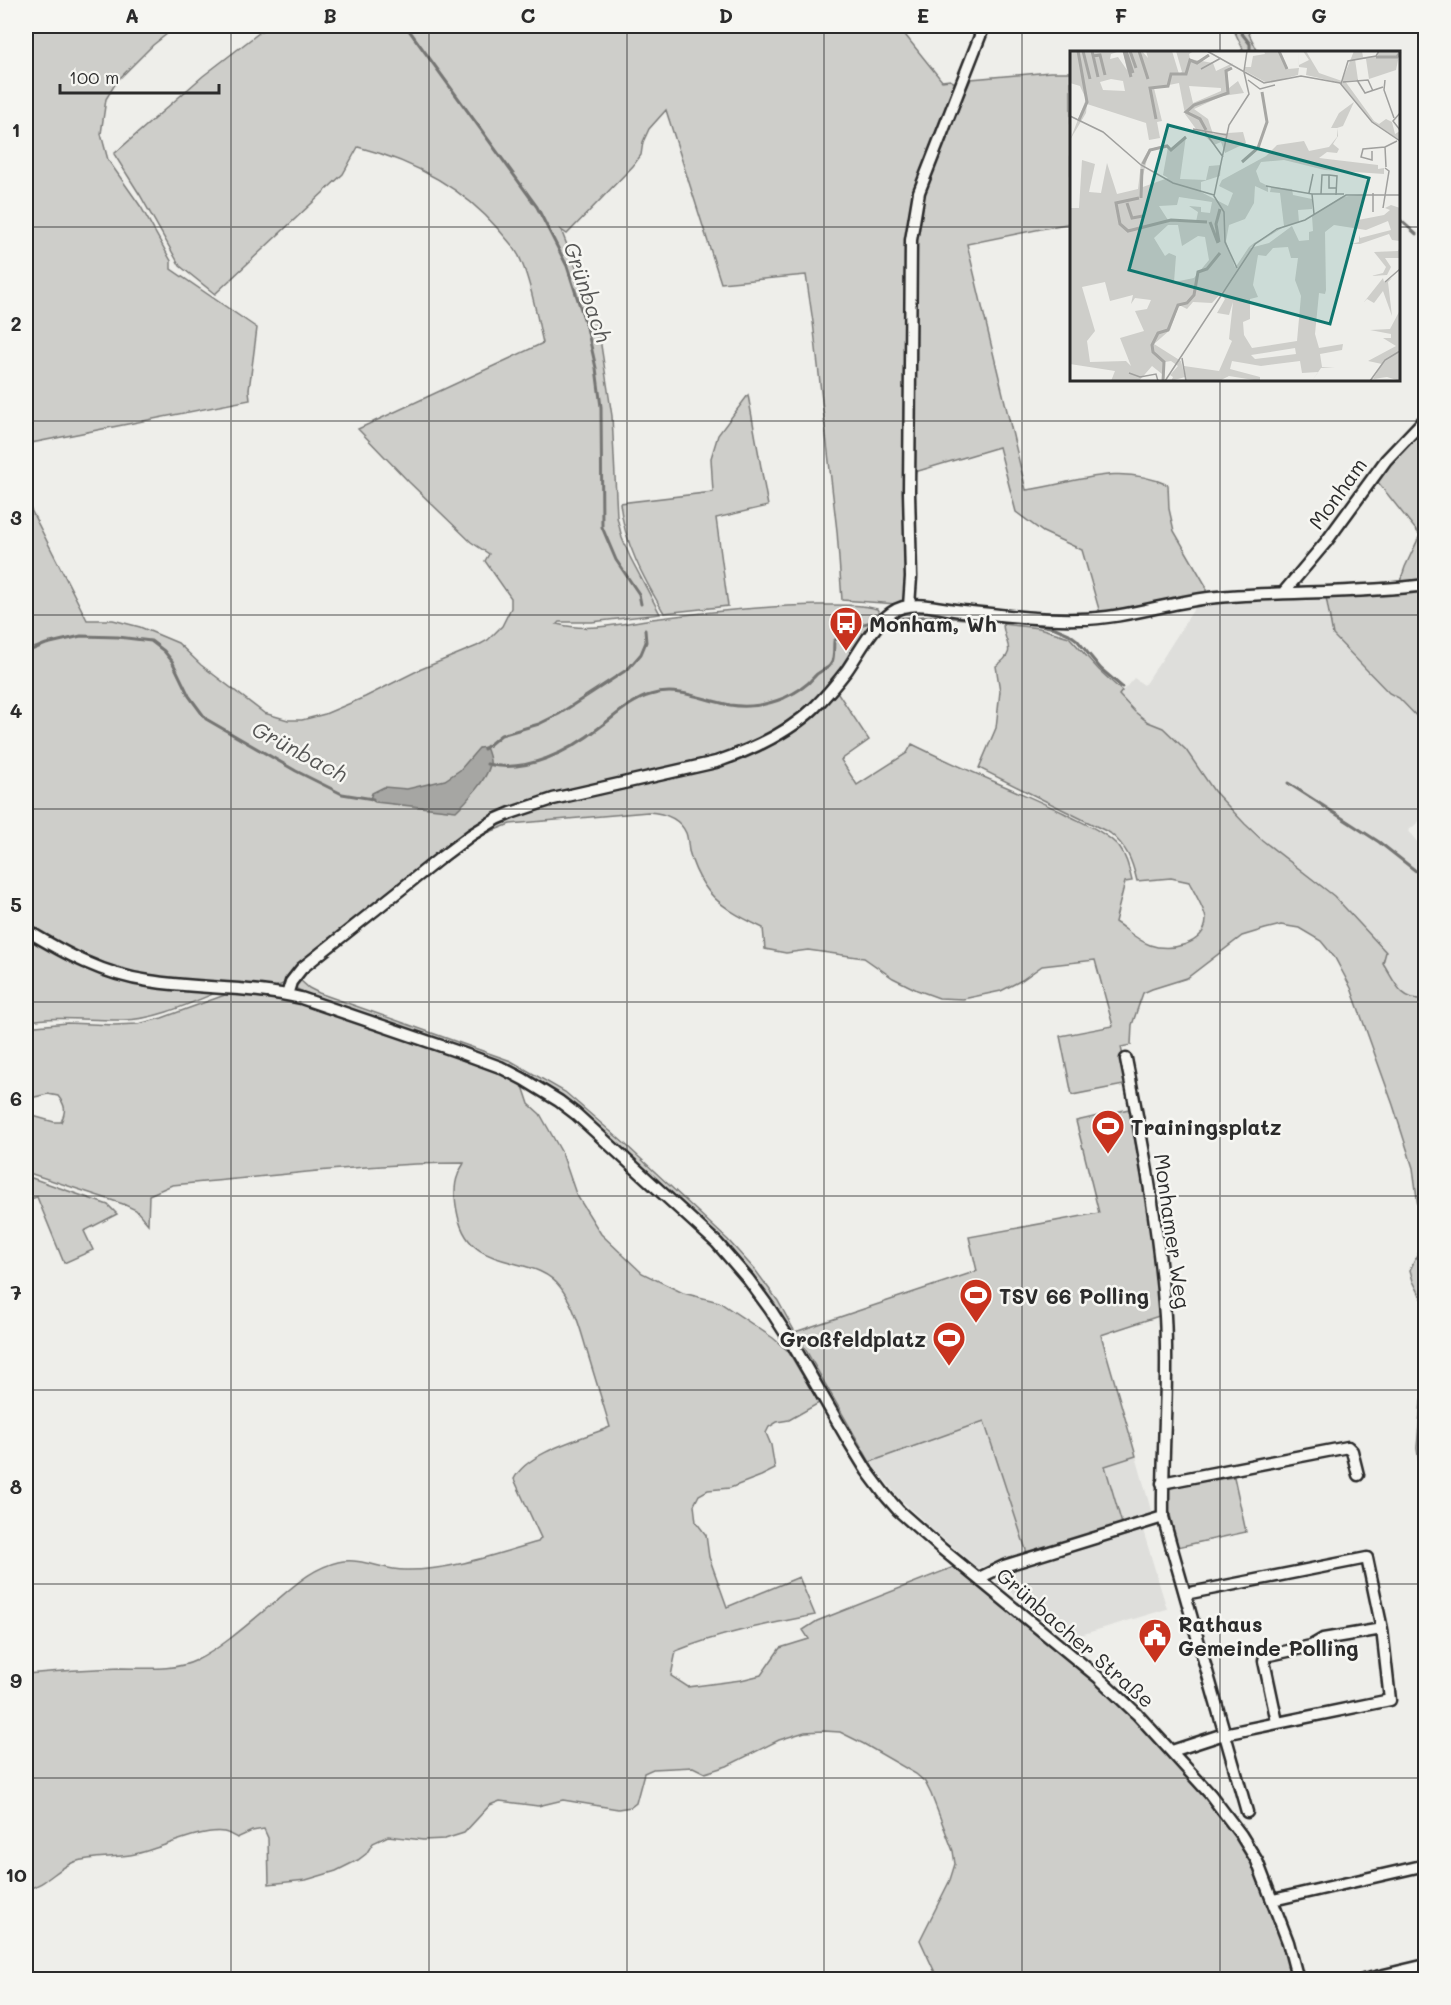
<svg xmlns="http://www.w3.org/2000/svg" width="1451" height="2005" font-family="Mali,sans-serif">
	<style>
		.built { fill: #dededb }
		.green { fill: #cececa; stroke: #7c7c7a; stroke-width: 1.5 }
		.water { fill: #a6a6a3; stroke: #757573; stroke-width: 1.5 }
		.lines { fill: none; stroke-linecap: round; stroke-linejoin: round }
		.stream { stroke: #757573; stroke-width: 3 }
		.street-casing { stroke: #2b2b2b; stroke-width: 15 }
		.street { stroke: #f6f6f2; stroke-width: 10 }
		.grid { fill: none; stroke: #2b2b2b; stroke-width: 1.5; stroke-opacity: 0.55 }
		.labels { text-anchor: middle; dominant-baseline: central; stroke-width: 5; stroke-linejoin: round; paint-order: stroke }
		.street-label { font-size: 21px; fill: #2b2b2b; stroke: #f6f6f2 }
		.poi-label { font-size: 21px; font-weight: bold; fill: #2b2b2b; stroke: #f6f6f2; text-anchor: start }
		.water-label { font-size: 22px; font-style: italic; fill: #565655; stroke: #f6f6f2 }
		.inset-river { fill: none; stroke: #a6a6a3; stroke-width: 3 }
		.inset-road { fill: none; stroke: #a0a09e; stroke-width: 1.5 }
		.view { fill: #0f766e; fill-opacity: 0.15; stroke: #0f766e; stroke-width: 3 }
		.inset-edge { fill: none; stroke: #2b2b2b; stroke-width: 3 }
		.neatline { fill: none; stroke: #2b2b2b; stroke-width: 2 }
		.grid-label { font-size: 20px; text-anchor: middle; font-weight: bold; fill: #2b2b2b }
	</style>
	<rect width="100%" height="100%" fill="#eeeeea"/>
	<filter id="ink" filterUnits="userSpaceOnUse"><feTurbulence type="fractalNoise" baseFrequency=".0167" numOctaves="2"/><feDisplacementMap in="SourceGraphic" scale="12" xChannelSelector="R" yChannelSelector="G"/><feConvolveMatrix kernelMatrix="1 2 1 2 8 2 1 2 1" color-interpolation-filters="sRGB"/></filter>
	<g filter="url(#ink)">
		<path class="built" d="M1289,597H1326L1334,635L1389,693L1399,698L1425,725V816L1408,831L1425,851V999L1415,1000L1402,993L1383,963L1386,952L1334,896L1262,840L1214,791L1186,750L1163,728L1147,722L1135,712L1119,695L1134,678L1144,685L1161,661L1195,607Z
			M984,1421L1027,1553L978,1568L935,1532L899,1498L870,1462Z
			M1136,1456L1152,1514L1122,1524L1105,1466Z
			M1142,1527L1167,1609L1067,1639L994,1578L996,1573Z"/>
		<path class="green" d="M26,26H177L153,45L117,81L106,99L101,134L108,160L141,207L171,261V269L257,328L249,390L250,400L26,444Z
			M268,26H898L942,81L950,80L957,84L912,206L907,590L903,601L897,604L842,600L837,531L813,322L806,275L721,283L666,110L649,129L643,142L641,155L633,166L567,234L561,230L587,295L600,339L612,416L617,517L622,538L630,557L660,614L592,622H559L557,624C588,632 621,624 652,619C707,612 762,606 817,605C837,605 858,604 877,609L881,616C860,645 839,681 812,704C787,726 758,742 728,754L513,808L283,984L270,989C216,983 148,983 98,963C73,953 49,938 26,924V500L87,620H113L140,627L178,643L201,665L264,713L288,720H302L325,714L365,697L419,670L477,646L488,640L502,626L511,608V598L485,561L489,554L471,542L409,482L358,429L543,343C537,318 532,286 522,263C517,249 508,241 499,230C462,187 412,161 358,147L343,174L215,294L180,266L140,195L114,154L203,76Z
			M1232,26H1245L1258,52H1240L1243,49Z
			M1050,72H1071V223L967,244L1026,490C1077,483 1116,462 1168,485L1169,509L1174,531L1206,586V594L1100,613L1082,550L1043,532L1016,512L999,447L915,472V260L918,225L929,174L971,79Z
			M748,395L768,506L716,518L728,606L664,613C644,579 624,543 620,503L713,492L711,458L718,435Z
			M1425,411V580L1399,585L1405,567L1420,535L1377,481L1385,466Z
			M1425,589V725L1399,698L1389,693L1333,635L1326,597L1400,593Z
			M1003,624L1039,628L1069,637L1099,670L1122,691L1119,695L1135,712L1148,722L1163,728L1186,750L1214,791L1245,824L1262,840L1334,896L1386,952L1383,963C1395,982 1400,1001 1425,999V1305L1413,1281L1410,1270L1423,1243L1413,1168L1393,1105L1351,988L1335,958L1321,941L1299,928L1281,925L1265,929L1242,936L1187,978L1152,989L1143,993L1132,1025L1131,1045L1121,1047L1129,1084L1072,1095L1060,1036L1113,1026L1095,960L1042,966L1022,980L1001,991L963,999L939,998L917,990L893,978L864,958L808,950L786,953L765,949L763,928C742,918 717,906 704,885C698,876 692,862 689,851C688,845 688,838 686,833C679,817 663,813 648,812L510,824L487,833L458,850L502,821L536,808L730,762L836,690L869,740L841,760L857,785L907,753L912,744C962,769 1014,789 1064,813C1082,823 1105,831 1119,847C1127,857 1129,869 1132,881L1125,882L1115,922C1126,929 1138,941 1150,945C1169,952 1205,945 1206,920C1206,911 1193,890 1189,882L1171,878L1137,881C1132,860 1127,847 1110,833L979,768L996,728L1000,691L996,666C1019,650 1004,645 1003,624Z
			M26,935L65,958L100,973L220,991C191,1003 155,1020 123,1020C90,1021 58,1015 26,1022Z
			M301,976L300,980L309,988L319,993L511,1061L565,1092L625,1144L728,1240L756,1271L778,1301L795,1332L977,1271L969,1237L1099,1213L1076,1121L1129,1109L1148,1210L1162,1315L1101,1335L1136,1456L1105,1466L1122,1524L1027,1553L984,1421L870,1462L796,1333L793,1338L759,1286L583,1115L460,1047L305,993L297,989L295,985Z
			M233,992L292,1000L319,1008L495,1070L522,1083L529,1104L540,1114L562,1153L576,1194L601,1234L642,1273L683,1293L719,1302L773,1338L788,1351L819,1403L789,1420L777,1422L769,1427L766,1433L771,1445L775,1469L761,1476L730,1488L708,1490L699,1495L694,1505L696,1522L706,1535L709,1557L727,1607L799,1577L815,1615C768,1624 720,1633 676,1651L671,1676L688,1687L741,1680L761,1675L780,1648L809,1639L803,1630L817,1621L956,1566L1073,1661L1133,1715L1204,1792L1236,1835L1257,1872L1270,1904L1294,1979H938L920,1940L950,1880L955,1864L953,1851L931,1794L925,1782L916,1774L864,1744L840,1732L824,1731L805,1732L779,1740L727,1766L705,1773L693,1767L653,1769L644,1773L636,1803L631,1807L618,1809L563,1800L538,1806L500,1801L490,1805L464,1833L445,1839L423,1840L388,1836L373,1843L366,1854L358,1860L336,1871L306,1880L269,1884L268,1838L264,1829L252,1831L237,1838C233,1836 229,1833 224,1832C200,1828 156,1851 130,1855C111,1858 92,1856 74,1862C56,1869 45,1886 26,1889V1674C57,1671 89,1669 121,1668C145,1668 175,1671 197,1660C222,1648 255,1618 277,1600C296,1584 313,1568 338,1562C362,1557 382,1570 405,1570C450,1571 495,1554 538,1542L541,1538L514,1479C527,1452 583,1438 610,1427C602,1401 594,1374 586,1348C580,1327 574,1306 561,1288C534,1251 471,1276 458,1216C455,1203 453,1187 458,1175C459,1170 463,1166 464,1163C366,1163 270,1177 172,1185L149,1195L148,1224L136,1210L123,1204L26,1172V1114L54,1122H61C66,1111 66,1106 58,1096L48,1094L26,1099V1027L67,1023L114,1025L138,1024L162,1018Z
			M26,1176L108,1205L117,1214L84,1231L93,1250L64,1263L37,1197L26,1200Z
			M1425,1387V1509L1417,1448L1421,1402Z
			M1234,1477L1246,1532L1177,1547L1166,1496L1169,1489L1177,1485Z"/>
		<path class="water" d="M486,747C488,752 491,760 490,765C487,779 466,802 456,811L375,802L370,799L372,793L384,787L407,789L445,780L460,770L479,748Z"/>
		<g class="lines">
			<path class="stream" d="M406,26L537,207L567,266L587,328L596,368L601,407L602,527L616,560L639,594L641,604
				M1236,26L1250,44V52
				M1398,218L1416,234
				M890,619L938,616L1034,624L1055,628L1069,634L1077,640L1101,669L1122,687
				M26,652L46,644L81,636L118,637L151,641L164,651L172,661L189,696L206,719L296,771L342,794L373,799
				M484,749L501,735L539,724L559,714L628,669L641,654L646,642L645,630
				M487,764C526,774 570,751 600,727C615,716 632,700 650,695C678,686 703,700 730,705C749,708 767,705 784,698C795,693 806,687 814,677C817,673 820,672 825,669C836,664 833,652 834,641C847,629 861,623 878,621
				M1288,783L1379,842L1426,879"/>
			<g class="street-casing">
				<path id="street" d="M1283,593L1326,542L1386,460L1426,418
					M909,606L911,577L909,492L911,240L919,192L984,26
					M26,930C64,953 104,975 149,981C199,989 251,986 301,998L459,1052L500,1067L523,1079L559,1101L576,1114L717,1243L748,1279L770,1309L793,1345L848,1440L867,1471L885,1495L899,1511L942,1549L1099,1678L1137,1714L1210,1794L1241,1835L1257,1861L1288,1942L1298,1980
					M287,995L291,982L302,968L439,859L471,835L497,819L511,813L553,799L716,762C751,750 787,734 814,708C826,696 837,683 847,670C861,650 878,614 903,607C921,602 943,609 962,611C1000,615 1040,620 1079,619C1126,619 1171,601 1218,597C1287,591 1356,594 1426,585
					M1126,1059C1143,1144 1159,1230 1165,1316C1169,1383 1162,1450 1163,1517L1247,1812
					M1162,1483L1348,1447L1352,1451L1358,1475
					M979,1578L1004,1566L1163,1517
					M1277,1722L1264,1661L1265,1656L1311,1646L1323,1639L1382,1629
					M1172,1751L1224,1734L1390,1700L1382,1629L1367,1558L1185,1594
					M1273,1900L1426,1865
					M1363,1980L1426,1965"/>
			</g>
			<use href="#street" class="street"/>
		</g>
	</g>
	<path class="grid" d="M231,26V1980M429,26V1980M627,26V1980M824,26V1980M1022,26V1980M1220,26V52M26,227H1072M1398,227H1426M1220,380V1980M26,421H1426M26,615H1426M26,809H1426M26,1002H1426M26,1196H1426M26,1390H1426M26,1584H1426M26,1778H1426"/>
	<defs>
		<g id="bus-pin" transform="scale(1.725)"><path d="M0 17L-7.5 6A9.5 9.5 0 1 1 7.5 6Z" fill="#c8321e" stroke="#f6f6f2"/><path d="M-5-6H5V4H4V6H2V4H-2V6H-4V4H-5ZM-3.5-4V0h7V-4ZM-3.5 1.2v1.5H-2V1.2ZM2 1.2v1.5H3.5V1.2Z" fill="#fff"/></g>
		<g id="stadium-pin" transform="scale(1.725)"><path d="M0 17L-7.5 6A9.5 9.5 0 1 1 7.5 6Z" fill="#c8321e" stroke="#f6f6f2"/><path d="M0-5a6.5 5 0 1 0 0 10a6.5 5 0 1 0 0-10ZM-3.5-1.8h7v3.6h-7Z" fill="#fff"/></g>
		<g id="civic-pin" transform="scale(1.725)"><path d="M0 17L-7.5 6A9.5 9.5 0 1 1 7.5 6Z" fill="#c8321e" stroke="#f6f6f2"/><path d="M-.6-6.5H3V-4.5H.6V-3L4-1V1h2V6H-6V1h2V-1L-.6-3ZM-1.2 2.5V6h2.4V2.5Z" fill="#fff"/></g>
	</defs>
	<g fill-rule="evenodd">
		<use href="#bus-pin" x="846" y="623"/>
		<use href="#stadium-pin" x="1108" y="1126"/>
		<use href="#stadium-pin" x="976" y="1295"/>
		<use href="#stadium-pin" x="949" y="1338"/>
		<use href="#civic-pin" x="1155" y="1635"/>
	</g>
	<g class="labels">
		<g class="street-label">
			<text transform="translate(1337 493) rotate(-54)">Monham</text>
			<text transform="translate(1173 1231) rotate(82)">Monhamer Weg</text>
			<text transform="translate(1076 1637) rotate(41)">Grünbacher Straße</text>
		</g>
		<g class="poi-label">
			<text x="869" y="623">Monham, Wh</text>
			<text x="1131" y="1126">Trainingsplatz</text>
			<text x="999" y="1295">TSV 66 Polling</text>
			<text x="926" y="1338" text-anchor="end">Großfeldplatz</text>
			<text x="1178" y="1623">Rathaus<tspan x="1178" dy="24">Gemeinde Polling</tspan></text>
		</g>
		<g class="water-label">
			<text transform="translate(588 292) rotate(71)">Grünbach</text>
			<text transform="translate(300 751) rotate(28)">Grünbach</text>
		</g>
	</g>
	<g transform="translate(1070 51)">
		<rect width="330" height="330" fill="#eeeeea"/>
		<path d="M0,0H50L41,3L40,8L48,6L57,19L53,0H72L78,7L76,0H102L109,23L112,21L106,0H124L119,3L120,8L143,12L146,20L163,12L157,20L159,37L168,30L174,42L152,45L124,58L138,68L143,83L173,81L176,92L155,102L151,91L144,94L132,82L118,80L126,78L115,63L109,32L84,37L92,70L87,71L90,87L79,89L76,72L17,53L16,62L0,89L16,48L10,35L0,32ZM41,28L53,30L55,40L33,39L30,31ZM119,35L151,37V40L123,52ZM194,0H209L218,18L229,17L228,24L197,32L175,20V16H181L183,5L195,3ZM228,0L229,14L239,9L233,0H236L249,22L272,30L284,0H292L293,6L308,5L307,0H330L326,19L299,28L296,8H285L288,29L275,30L304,70L309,73L316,68L322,71L325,83L330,80V90L303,72L271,32L236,24L237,17L229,16ZM284,51L273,75L267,77L268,85L263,93L269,98L267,102L257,101L249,107L308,114V118L314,117V123L255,119L214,109L191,111L186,120L190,131L198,135V141L185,135L184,152L175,168L159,174L156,190L165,216L167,214L179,196L184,192L214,175L210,142L200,141L201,136L222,138L223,144L242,148V158L228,159L229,171L215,175L180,197L199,192L222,175L229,190L239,189V181L243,180L242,165L271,146L295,143L288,169L314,164L320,159L315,157L321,154L330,157V190L322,189L319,183L290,193H281L289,191V184L290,187L321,179L318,170L296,179L264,174L255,181L256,239L255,243L249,242L245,283L249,297L273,293L272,299L250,303L252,316H265L251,317L242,330L248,321L232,322L230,310L191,315L162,310L160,318L190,326V330L159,325L149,330H116L114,315L149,320L162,290L159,288L163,251L159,264L147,262L155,248L151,244L158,235L142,252L123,251L117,258L109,254L100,279L84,293L111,310L115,326L101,330L103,326L100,324L108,315L101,310L95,311L94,330L92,323L82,315L69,330H41L45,320L0,313V157H9L12,109L25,113L19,141L31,142L37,112L47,143L68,138L71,112L79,98L98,94L101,98L116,85L110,128L136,129L139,115L151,114L150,125L131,131V141L158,155L163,142L149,135L152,129L196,105L207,94L234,90L239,100L259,96L267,86V77H261L269,62ZM98,96L93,124L98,127L70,137L79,100ZM109,146L142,151L140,162L131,161V156L119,155L128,161L126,171L98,169L89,155L107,154ZM98,174H108L112,195L128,185L135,186L139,209L124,227L104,231L106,205L99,202L95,205L84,187ZM218,196L221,207H228L225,229L231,245L227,290L182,297L174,284L173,271L180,268V248L188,246L183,234L188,204L196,205L203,197ZM35,231L40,250L63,244L61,253L65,247L81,249L77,258L65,260L74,280L50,287L61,315L56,310L20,311L17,290L25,280L12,236ZM225,297L226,303L185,308L181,304ZM330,196V207H315L321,216L317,224L301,225L313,222L316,216L304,201L328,200ZM313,227L314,231L322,227L318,231L322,265L313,240L304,252L297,248L294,251ZM330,259V330L317,326L303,328L312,313L298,310L326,295L313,287H321V283L300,279L320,278Z" fill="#cececa" fill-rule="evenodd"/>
		<path class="inset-river" d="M8,0L17,51L9,69M13,0L20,28M22,0L28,26M54,0L61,26M56,0L63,22M60,0L66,17M69,0L78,28M209,0L217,18M23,5L30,4L35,24M306,6H327L330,1M86,68L80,37L98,35L101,23H116L120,9L127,12L139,4M136,79L130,68L116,61L124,54L158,42L156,20L162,17M172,111L188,97L197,71L192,41M73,113L80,99L97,95L101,99L116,86M69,147L46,152L50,173L58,180L101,169L137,171M71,147L72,118M57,152L62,167L73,165M140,171L148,192M149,191L146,173L150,158M93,330L94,311L83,301L82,294L88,282L98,279L108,254L117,252L124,244L128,221L137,218L150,202"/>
		<path class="inset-road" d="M137,0L194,32L231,25L270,32L302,71L330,90M131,18L151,7M174,20L177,0M178,29L190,38L205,34M287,29L295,42L313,36M315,29L314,39L324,67M273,31L298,29L303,40M271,33L278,10L306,5L309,0M330,62L323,70L330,79M0,65L33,81L71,114L103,132L144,144M123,78L157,84M135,81L153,106M302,100V109L291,106L293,98L315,96M316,116L315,96L327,90M259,124V137H266M196,135L242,143H274M239,142L243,123M303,142V161M242,143L244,163M251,143L252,124H259L267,125L266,144M313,157L319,120L315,117M167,217L155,191L154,161L144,145L159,74L179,43L174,21M315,231L330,218M112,307L116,330M59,322L70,326L86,323L88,330M95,330L185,193L207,178L235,169L276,144H330M300,330L315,309L330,300"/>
		<path class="view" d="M98,74L299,127L260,273L59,219Z"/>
		<rect width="330" height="330" class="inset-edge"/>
	</g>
	<rect width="1451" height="2005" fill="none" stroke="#f6f6f2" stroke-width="66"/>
	<path d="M60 84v9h159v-9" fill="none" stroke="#2b2b2b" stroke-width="3"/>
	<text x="69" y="84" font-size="18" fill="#2b2b2b" stroke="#f6f6f2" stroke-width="4.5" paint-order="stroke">100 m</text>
	<rect x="33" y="33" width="1385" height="1939" class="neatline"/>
	<g class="grid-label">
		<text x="132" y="23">A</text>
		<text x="330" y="23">B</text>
		<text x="528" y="23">C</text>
		<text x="726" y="23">D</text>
		<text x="923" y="23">E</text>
		<text x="1121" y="23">F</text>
		<text x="1319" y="23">G</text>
		<text x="16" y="137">1</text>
		<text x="16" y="331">2</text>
		<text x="16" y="525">3</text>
		<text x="16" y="718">4</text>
		<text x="16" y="912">5</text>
		<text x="16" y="1106">6</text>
		<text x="16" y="1300">7</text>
		<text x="16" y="1494">8</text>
		<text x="16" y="1688">9</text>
		<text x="16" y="1882">10</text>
	</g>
</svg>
